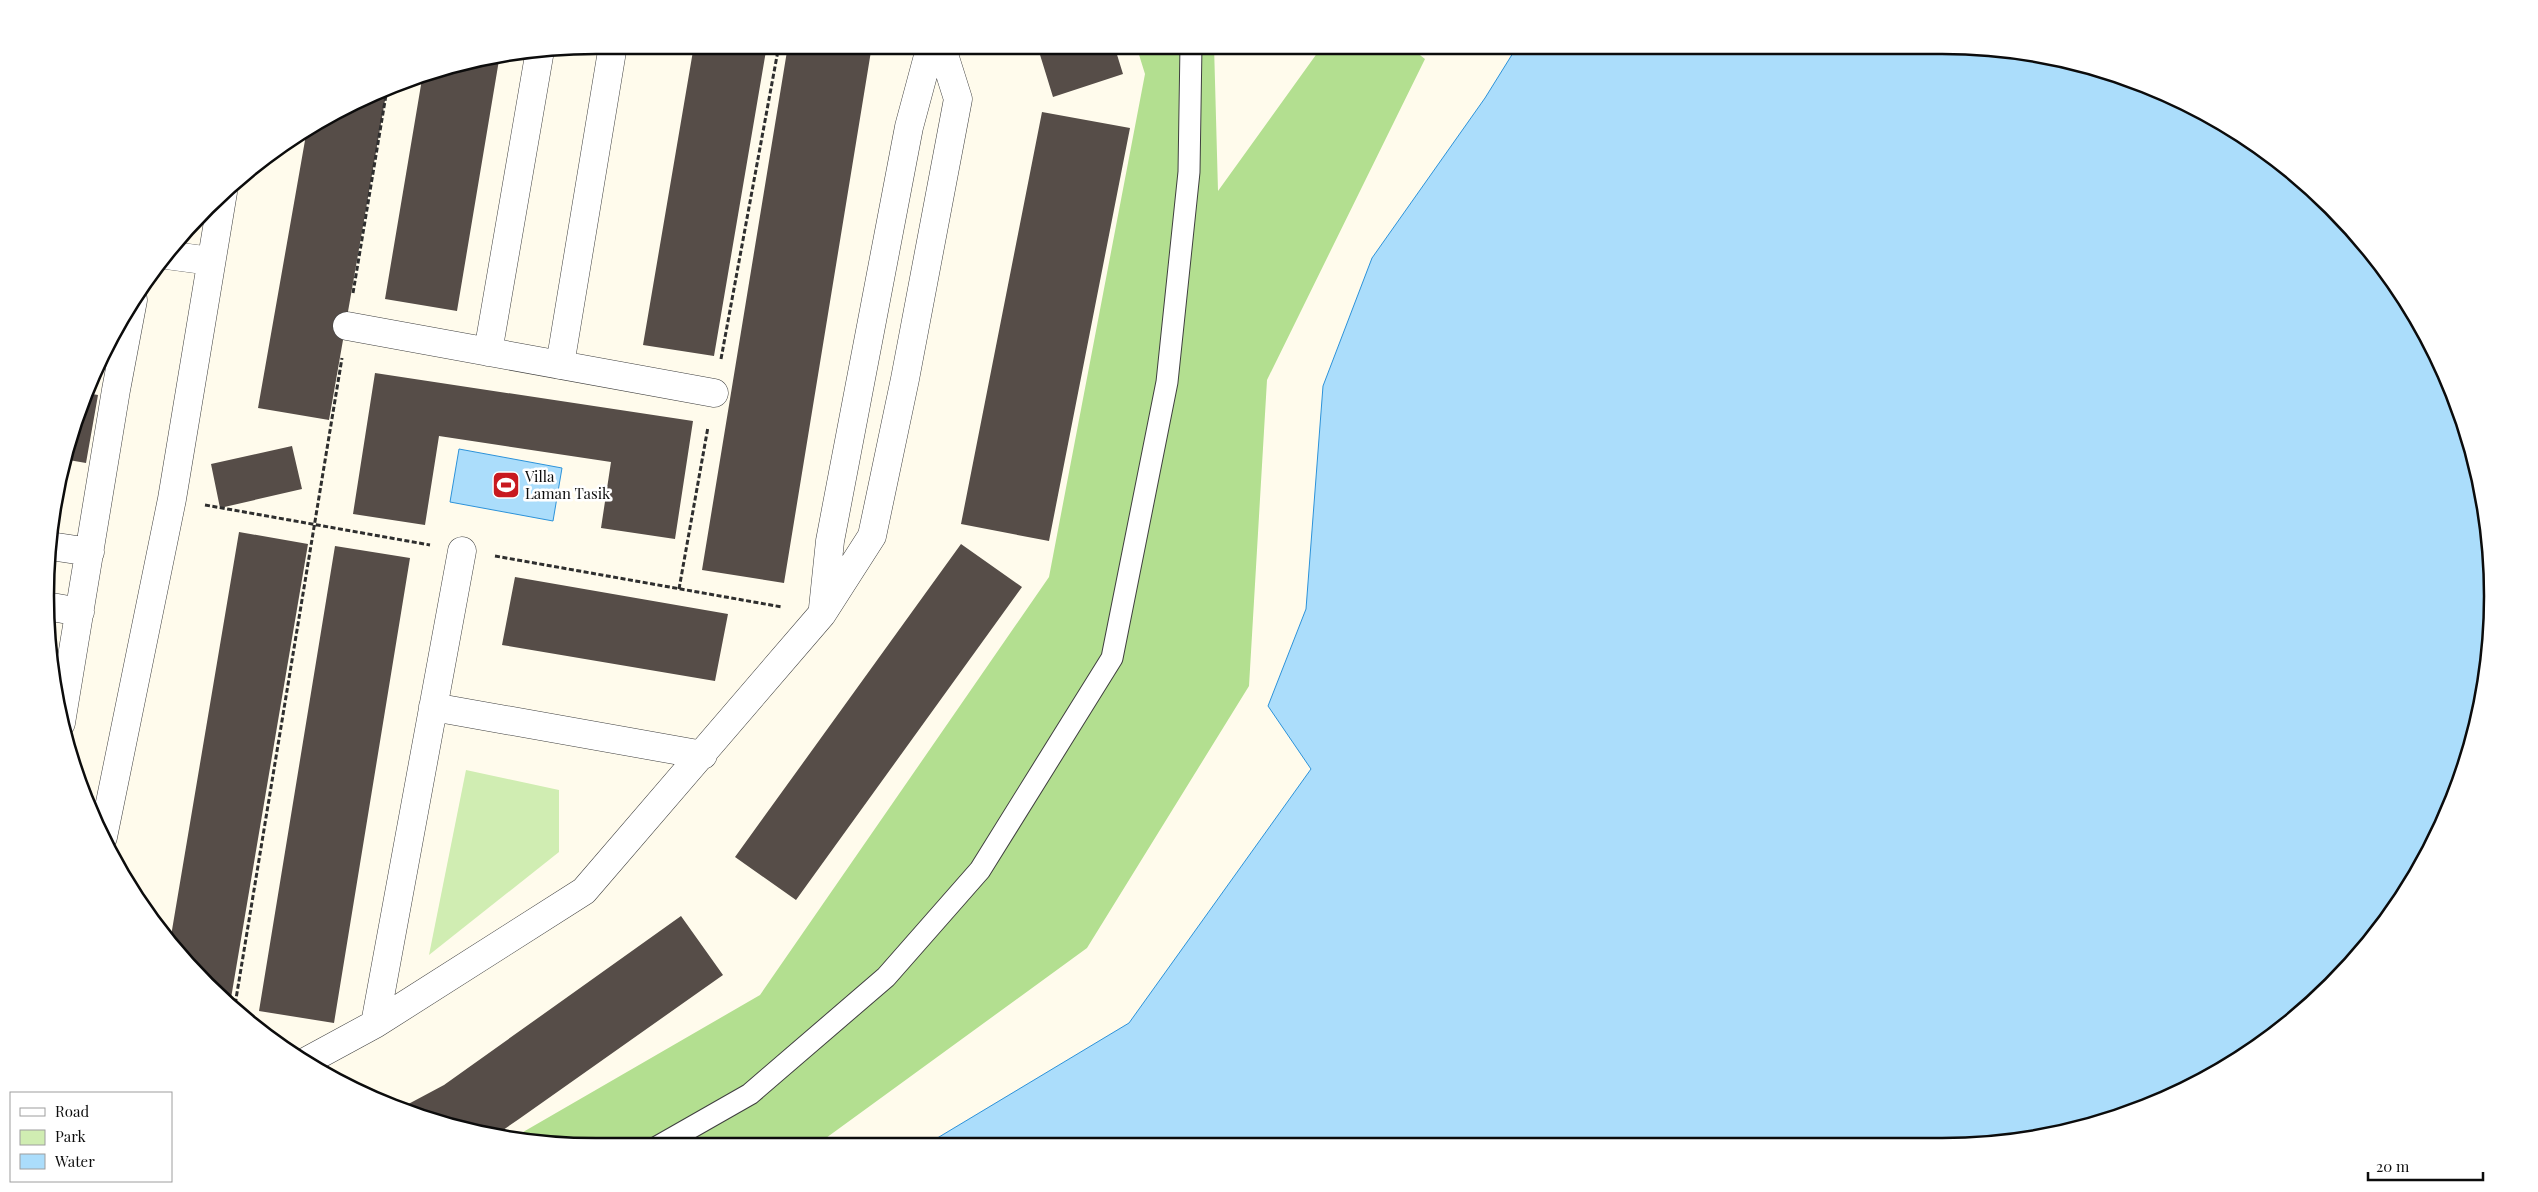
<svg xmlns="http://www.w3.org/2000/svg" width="2538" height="1192" font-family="'Playfair Display',serif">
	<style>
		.green { fill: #d0edb2 }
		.forest { fill: #b3df90 }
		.water { fill: #abddfb; stroke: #2c92d9 }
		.building { fill: #564d48 }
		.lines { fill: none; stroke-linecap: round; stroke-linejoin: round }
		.lane-casing { stroke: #3f3f3f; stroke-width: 23 }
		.street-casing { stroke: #3f3f3f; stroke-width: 29 }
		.path { stroke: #2e2e2e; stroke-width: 3; stroke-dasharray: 5 2.5; stroke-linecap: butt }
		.lane { stroke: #fff; stroke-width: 21 }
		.street { stroke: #fff; stroke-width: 28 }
		.labels { text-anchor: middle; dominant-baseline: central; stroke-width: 5; stroke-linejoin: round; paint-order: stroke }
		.poi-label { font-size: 15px; fill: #0c0c0c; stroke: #fff; text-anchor: start }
		.rim { fill: none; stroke: #0c0c0c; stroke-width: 2.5 }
	</style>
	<rect width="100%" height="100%" fill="#fffbec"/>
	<path class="green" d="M466,770L559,790V852L429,955Z"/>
	<path class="forest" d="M1136,45H1214L1218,191L1323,45H1407L1425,59L1267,380L1249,686L1087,948L815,1146L596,1147L511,1139L760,995L1049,577L1145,74Z"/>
	<path class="water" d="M1518,45H1942L2049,56L2153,87L2248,138L2331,206L2400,290L2451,385L2482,488L2493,596L2482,703L2451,807L2379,931L2278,1033L2153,1105L2014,1142L924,1146L1129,1023L1311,769L1268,706L1306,609L1323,386L1372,258L1485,98Z
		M459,449L562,468L553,521L450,502Z"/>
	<path class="building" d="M694,45H767L714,356L643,345Z
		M788,45H872L784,583L702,570Z
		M1037,45H1114L1123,74L1053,97Z
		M500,54L457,311L385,299L423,73Z
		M387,89L329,420L258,408L307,129L321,119Z
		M1042,112L1130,128L1049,541L961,524Z
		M375,373L693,421L675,539L601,528L611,462L439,436L425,525L353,514Z
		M86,393L98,395L86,463L63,459L74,419Z
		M292,446L302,489L220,508L211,464Z
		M239,532L308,544L230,1004H226L182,959L170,942Z
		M961,544L1022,587L796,900L735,857Z
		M335,546L410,558L334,1023L259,1011Z
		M515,577L728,614L715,681L502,645Z
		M681,916L723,975L519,1119L493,1137L399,1109L444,1085Z"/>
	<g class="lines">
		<g class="lane-casing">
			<path id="lane" d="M657,1147L750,1094L886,977L980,870L1112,658L1167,382L1189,172L1191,45"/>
		</g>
		<g class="street-casing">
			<path id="street" d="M166,255L211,261
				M347,326L714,393
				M488,352L540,50
				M560,365L613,45
				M50,546L90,552
				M46,606L80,612
				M823,608L830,541L909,127L931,45
				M433,707L703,755
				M61,723L116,390L133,300
				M103,837L172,499L223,192
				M375,1024L462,551
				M305,1062L375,1024L584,891L822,614L872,536L905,379L958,99L941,45"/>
		</g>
		<path class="path" d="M353,293L387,89
			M721,359L779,45
			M205,505L430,545
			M495,556L782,607
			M679,589L708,427
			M234,1011L342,358"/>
		<use href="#lane" class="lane"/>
		<use href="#street" class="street"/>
	</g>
	<defs>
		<g id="stadium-square" transform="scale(1.4375)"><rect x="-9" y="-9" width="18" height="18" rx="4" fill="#c8191f" stroke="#fff"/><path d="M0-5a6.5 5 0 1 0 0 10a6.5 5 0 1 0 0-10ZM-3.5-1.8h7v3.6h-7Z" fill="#fff"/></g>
	</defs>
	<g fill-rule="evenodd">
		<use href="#stadium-square" x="506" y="485"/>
	</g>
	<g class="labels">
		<g class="poi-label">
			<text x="525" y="476">Villa<tspan x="525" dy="17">Laman Tasik</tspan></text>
		</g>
	</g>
	<path d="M0 0H2538V1192H0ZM596 54H1942A542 542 0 0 1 2484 596V596A542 542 0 0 1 1942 1138H596A542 542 0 0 1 54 596V596A542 542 0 0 1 596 54Z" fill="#fff" fill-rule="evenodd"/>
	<path class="rim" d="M596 54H1942A542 542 0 0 1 2484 596V596A542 542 0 0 1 1942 1138H596A542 542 0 0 1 54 596V596A542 542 0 0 1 596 54Z"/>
	<rect x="10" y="1092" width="162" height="90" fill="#ffffff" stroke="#9e9e9e"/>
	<rect x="20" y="1108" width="25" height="8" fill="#ffffff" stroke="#9e9e9e"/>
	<text x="55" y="1117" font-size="15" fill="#0c0c0c">Road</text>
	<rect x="20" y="1130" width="25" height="15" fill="#d0edb2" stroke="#9e9e9e"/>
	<text x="55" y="1142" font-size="15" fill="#0c0c0c">Park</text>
	<rect x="20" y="1154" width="25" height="15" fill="#abddfb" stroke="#9e9e9e"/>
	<text x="55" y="1167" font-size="15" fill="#0c0c0c">Water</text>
	<path d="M2368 1172v8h115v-8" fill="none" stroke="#0c0c0c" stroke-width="2.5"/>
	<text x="2376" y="1172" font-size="15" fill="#0c0c0c" stroke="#ffffff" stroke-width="4" paint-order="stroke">20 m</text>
</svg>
